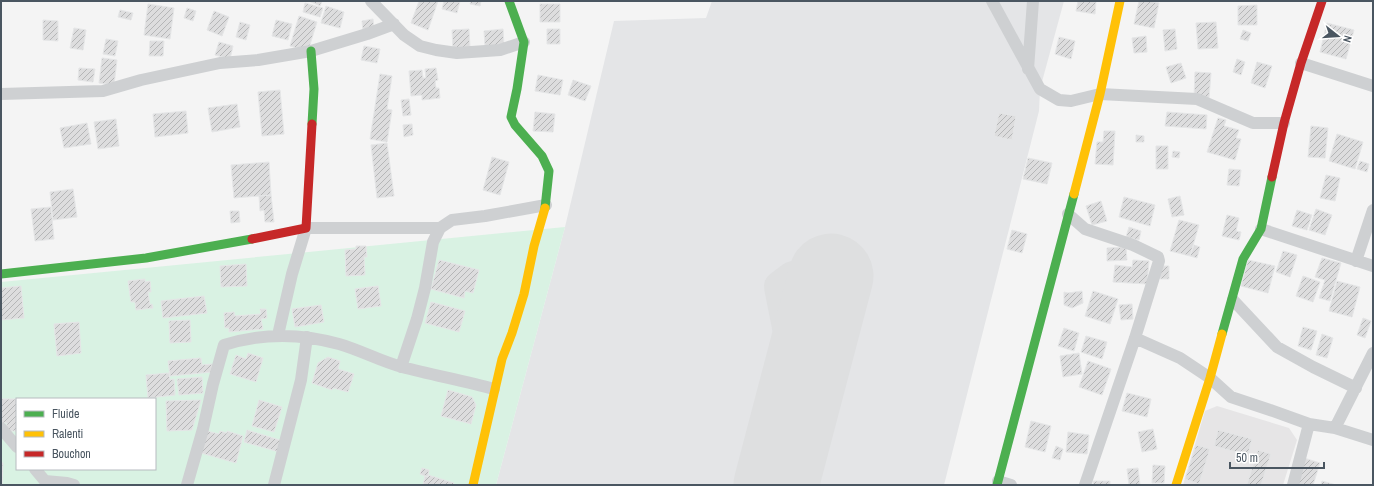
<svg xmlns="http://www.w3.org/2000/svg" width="1374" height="486" font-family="'Archivo Narrow',sans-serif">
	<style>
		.education { fill: #e6e5e6 }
		.airport { fill: #e4e5e7 }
		.green { fill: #d9f2e3; fill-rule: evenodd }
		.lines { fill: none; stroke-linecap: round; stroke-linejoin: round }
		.taxiway { stroke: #dedfe0; stroke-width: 34 }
		.runway { stroke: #dedfe0; stroke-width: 85 }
		.building { fill: url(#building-hatch); stroke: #e5e6e7 }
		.street { stroke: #ced0d2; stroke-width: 12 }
		.fast { stroke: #4caf50; stroke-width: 9 }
		.slow { stroke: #ffc107; stroke-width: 9 }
		.jam { stroke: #c62828; stroke-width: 9 }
	</style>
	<defs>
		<pattern id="building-hatch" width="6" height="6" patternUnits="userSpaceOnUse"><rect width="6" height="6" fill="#ddddde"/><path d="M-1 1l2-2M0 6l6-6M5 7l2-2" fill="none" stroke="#b5b6b7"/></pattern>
	</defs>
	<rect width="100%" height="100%" fill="#f4f4f4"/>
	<path class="education" d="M1217,406L1289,428L1297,440L1283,485H1183L1205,411Z"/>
	<path class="airport" d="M712,1H1064L1040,89L1039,111L944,485H496L565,227L614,21L706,18Z"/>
	<path class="green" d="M565,227L496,485H1V282ZM17,399H155V469H17Z"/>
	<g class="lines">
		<path class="taxiway" d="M795,411V357L781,287L793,278L812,275L829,283L836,292L840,307L839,322L831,334L810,356"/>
		<path class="runway" d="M776,485L831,276"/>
	</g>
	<path class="building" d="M309,1H322L320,6Z
		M419,1H438L428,30L411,23Z
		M444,1H460L457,13L442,9Z
		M471,1H481L480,6L470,4Z
		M1078,1H1096L1095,14L1076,11Z
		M1139,1H1149L1159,3L1154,28L1134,24Z
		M305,3L323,8L320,17L303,12Z
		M148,4L174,8L170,39L144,35Z
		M540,4H560V22H540Z
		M1257,5V25H1238V6Z
		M326,6L344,12L340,28L321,23Z
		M187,8L196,11L193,21L184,18Z
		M120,10L133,13L131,20L118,17Z
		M214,11L229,17L222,36L207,30Z
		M299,16L317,22L308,51L290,46Z
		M373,19L374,30L363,31L362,21Z
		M43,20L58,21V41L43,40Z
		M276,20L292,24L288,40L272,36Z
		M240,22L250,25L246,40L236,37Z
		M1216,22L1218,48L1198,49L1196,23Z
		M1327,23L1354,30L1346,59L1320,52Z
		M74,28L86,30L83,50L70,48Z
		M469,29L470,48L453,50L452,30Z
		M503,29L504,45L485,46L484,31Z
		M547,29H560V44H547Z
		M1175,29L1177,49L1165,51L1163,30Z
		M1243,30L1251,33L1248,41L1240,39Z
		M1146,36L1147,52L1134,53L1132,38Z
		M1059,37L1075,41L1071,59L1055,54Z
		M106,39L118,41L115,56L103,54Z
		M150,41H164L163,56H149Z
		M219,42L233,46L230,59L215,55Z
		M364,46L380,49L377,63L361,60Z
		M102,58L117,60L114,85L99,83Z
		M1237,59L1245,62L1241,75L1233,72Z
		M1257,62L1272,66L1265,88L1251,83Z
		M1181,63L1186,78L1171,83L1166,67Z
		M79,68L95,69L93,82L78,80Z
		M436,68L438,80L435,81L436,88H439L440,98L422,100V95L411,96L409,71L422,70L423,78H426L425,69Z
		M1195,72L1211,73L1209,98L1194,97Z
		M380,74L392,76L387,109L392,110L387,142L370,139Z
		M538,75L563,80L560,95L535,91Z
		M573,80L591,86L585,101L568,95Z
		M280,90L284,134L262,136L258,92Z
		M409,99L411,115L403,116L401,100Z
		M237,104L240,127L212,132L208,108Z
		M186,111L188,133L155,137L153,114Z
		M535,112L555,114L553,132L533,131Z
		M1167,112L1207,115L1206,129L1165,126Z
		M999,113L1016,116L1012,140L994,136Z
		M1218,118L1226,120L1224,126L1239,130L1236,138L1241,139L1235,160L1207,152Z
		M116,119L119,146L98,149L94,122Z
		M87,123L91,144L64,148L60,128Z
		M412,124L413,135L404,137L403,125Z
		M1311,126L1328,128L1325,158L1308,157Z
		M1104,131H1115L1113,165L1095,164L1097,142H1103Z
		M1337,134L1363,142L1355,169L1329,161Z
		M1136,135L1144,136V142H1136Z
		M387,143L394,196L377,198L371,145Z
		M1156,146H1168V169H1156Z
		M1173,151L1180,152L1179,158L1172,157Z
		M492,157L509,162L500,195L483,190Z
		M1028,158L1052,163L1047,184L1023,179Z
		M1360,161L1369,164L1367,172L1357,169Z
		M269,162L271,195L234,198L231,165Z
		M1229,169L1241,170L1239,186L1227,185Z
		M1326,175L1340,178L1335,201L1320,198Z
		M73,189L77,217L53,220L50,192Z
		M271,195L274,222H265L264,210L260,211L259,196Z
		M1180,196L1184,215L1172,217L1168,199Z
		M1124,197L1155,205L1150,226L1119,217Z
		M1101,201L1107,221L1092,225L1086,206Z
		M51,207L54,239L35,241L31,209Z
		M1316,209L1332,215L1325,235L1309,230Z
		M1297,210L1312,215L1307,230L1292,226Z
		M230,211H239L240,222L231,223Z
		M1227,215L1239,218L1236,231L1241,232L1239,240L1222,236Z
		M1179,220L1199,225L1190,256L1170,251Z
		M1129,227L1141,231L1139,240L1126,237Z
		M1012,230L1027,234L1022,253L1007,249Z
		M1194,245L1200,247L1197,258L1190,256Z
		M356,246H366L367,257H364L365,275L346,276L345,250L356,249Z
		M1126,247L1127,260L1107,261V248Z
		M1283,251L1297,255L1290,277L1276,272Z
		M1322,258L1341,263L1330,301L1319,298L1325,280L1315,277Z
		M439,260L479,270L473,293L465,291L464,298L431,289Z
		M1133,260L1149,261L1147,284L1113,282L1115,265L1132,267Z
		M1248,260L1275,266L1268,293L1241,286Z
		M246,264L247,286L221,287L220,266Z
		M1159,266H1169V279H1160Z
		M1303,276L1320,282L1313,302L1296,296Z
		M145,279V282L150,281L151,292H148L150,305L152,304L153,308L136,310L135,302H131L128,281Z
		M1337,281L1360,287L1352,317L1329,311Z
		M21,286L24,318L1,320V288Z
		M378,286L381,306L358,309L355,289Z
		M1082,291L1083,303L1072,308L1064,305V292L1068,293Z
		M1093,291L1118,299L1110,324L1085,316Z
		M204,296L207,313L163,318L161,301Z
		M431,302L465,311L459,332L425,323Z
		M1132,304L1133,319L1121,320L1119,305Z
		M321,305L324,322L295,327L292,309Z
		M260,309H266L267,318L261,319L263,329L229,332V328H225L224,313L234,312L235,316L261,314Z
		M1363,318L1371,321L1365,338L1357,335Z
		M190,320L191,342L170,343L169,321Z
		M79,322L81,353L57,356L54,324Z
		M1303,327L1317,331L1311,350L1298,346Z
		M1064,328L1079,333L1074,351L1058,346Z
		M1322,334L1333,338L1327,358L1316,355Z
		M1086,336L1107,342L1102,359L1081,352Z
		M248,353L263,358L256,382L230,374L236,355L246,359Z
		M1079,353L1082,374L1063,377L1060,356Z
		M328,357L340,361L338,369L354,374L348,392L333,388L332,390L312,383L318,363Z
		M201,358L202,365L212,364V372L170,376L168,361Z
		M1088,361L1111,369L1102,395L1079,387Z
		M169,373L170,380L174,379L175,395L148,398L146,375Z
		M202,377L203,393L179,395L177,379Z
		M448,390L472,397L476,405L471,424L441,416Z
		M1127,393L1151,399L1147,417L1122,411Z
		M1,399H17V431H6L7,423H1Z
		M201,400L192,430L167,431L166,401Z
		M259,400L282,407L274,432L252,426Z
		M1031,421L1051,426L1045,452L1025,447Z
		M1153,429L1157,449L1142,452L1138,432Z
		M247,430L283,441L279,452L244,442Z
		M1218,430L1252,439L1248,455L1214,446Z
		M207,431L219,434L220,431L227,433V431L243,436L236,463L201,453Z
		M1068,432L1089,435L1087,454L1066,452Z
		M1196,445L1210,449L1199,484L1185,479Z
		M1056,446L1063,449L1060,460L1052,458Z
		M1258,450L1271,454L1261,485H1250L1247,484Z
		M1304,458L1320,463L1313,485H1295Z
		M1,462L3,463L2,485H1Z
		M1153,465L1165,466L1164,483H1152Z
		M422,468L429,470L428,477L420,474Z
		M1138,468L1140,485H1129L1127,469Z
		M428,475L454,483L453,485H423L425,476L428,477Z
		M1093,481H1110V485H1093Z
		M1322,481L1336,485H1321Z"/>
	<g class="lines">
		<path class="street" d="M371,1L404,35L420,46L436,50L457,53L500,50L524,42
			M992,1L1040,89L1059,100L1071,101L1100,94L1197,99L1253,123H1284
			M1301,63L1373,86
			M1028,69L1033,1
			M1,94L103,91L141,80L220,63L258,60L311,51L367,34L394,24
			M1068,214L1085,229L1133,245L1158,257L1159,261L1135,338L1085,485
			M1261,229L1373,266
			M1356,261L1373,210
			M1233,300L1277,347L1313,367L1356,388
			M278,335L292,274L306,228H440
			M1135,338L1180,358L1210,378L1231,397L1270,410L1309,424L1335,428L1373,440
			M401,367L417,319L425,288L433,242L440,228L452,220L485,216L546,205
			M1,428L17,447
			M1335,428L1373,353
			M35,469L45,481L67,483L74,485
			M998,481L1011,485
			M187,485L203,429L213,384L224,345C262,333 300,333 339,344C360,350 380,361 402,367C433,375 464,381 494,389
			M274,485L301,380L307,337
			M1293,485L1309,424"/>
		<path class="fast" d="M509,1L524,42L517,89L511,117L515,125L542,156L549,171L545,208
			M311,51L314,89L312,124
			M1,274L146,258L252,239
			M1222,334L1243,259L1261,229L1272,177
			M997,485L1074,194"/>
		<path class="slow" d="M1074,194L1100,94L1120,1
			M473,485L502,359L512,333L524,294L534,246L545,208
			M1176,485L1210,378L1222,334"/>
		<path class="jam" d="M1272,177L1284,123L1301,63L1322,1
			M252,239L306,228L312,124"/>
	</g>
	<rect width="1374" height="486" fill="none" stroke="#4a5661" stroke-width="4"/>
	<rect x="16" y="398" width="140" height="72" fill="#ffffff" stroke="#b7bbc0"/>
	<rect x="24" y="411" width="20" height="6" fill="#4caf50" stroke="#b7bbc0"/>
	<text x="52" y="418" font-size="12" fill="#4a5661">Fluide</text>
	<rect x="24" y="431" width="20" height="6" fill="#ffc107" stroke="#b7bbc0"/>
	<text x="52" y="438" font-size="12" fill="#4a5661">Ralenti</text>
	<rect x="24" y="451" width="20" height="6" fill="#c62828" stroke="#b7bbc0"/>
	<text x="52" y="458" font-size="12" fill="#4a5661">Bouchon</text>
	<g transform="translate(1338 36) rotate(107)" stroke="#ffffff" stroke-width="3" paint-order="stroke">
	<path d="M0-3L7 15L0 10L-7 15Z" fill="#4a5661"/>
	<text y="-6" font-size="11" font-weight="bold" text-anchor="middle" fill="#4a5661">N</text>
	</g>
	<path d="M1230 462v6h94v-6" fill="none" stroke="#4a5661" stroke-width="2"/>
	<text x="1236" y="462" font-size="12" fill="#4a5661" stroke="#ffffff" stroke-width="3" paint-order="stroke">50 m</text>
</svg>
